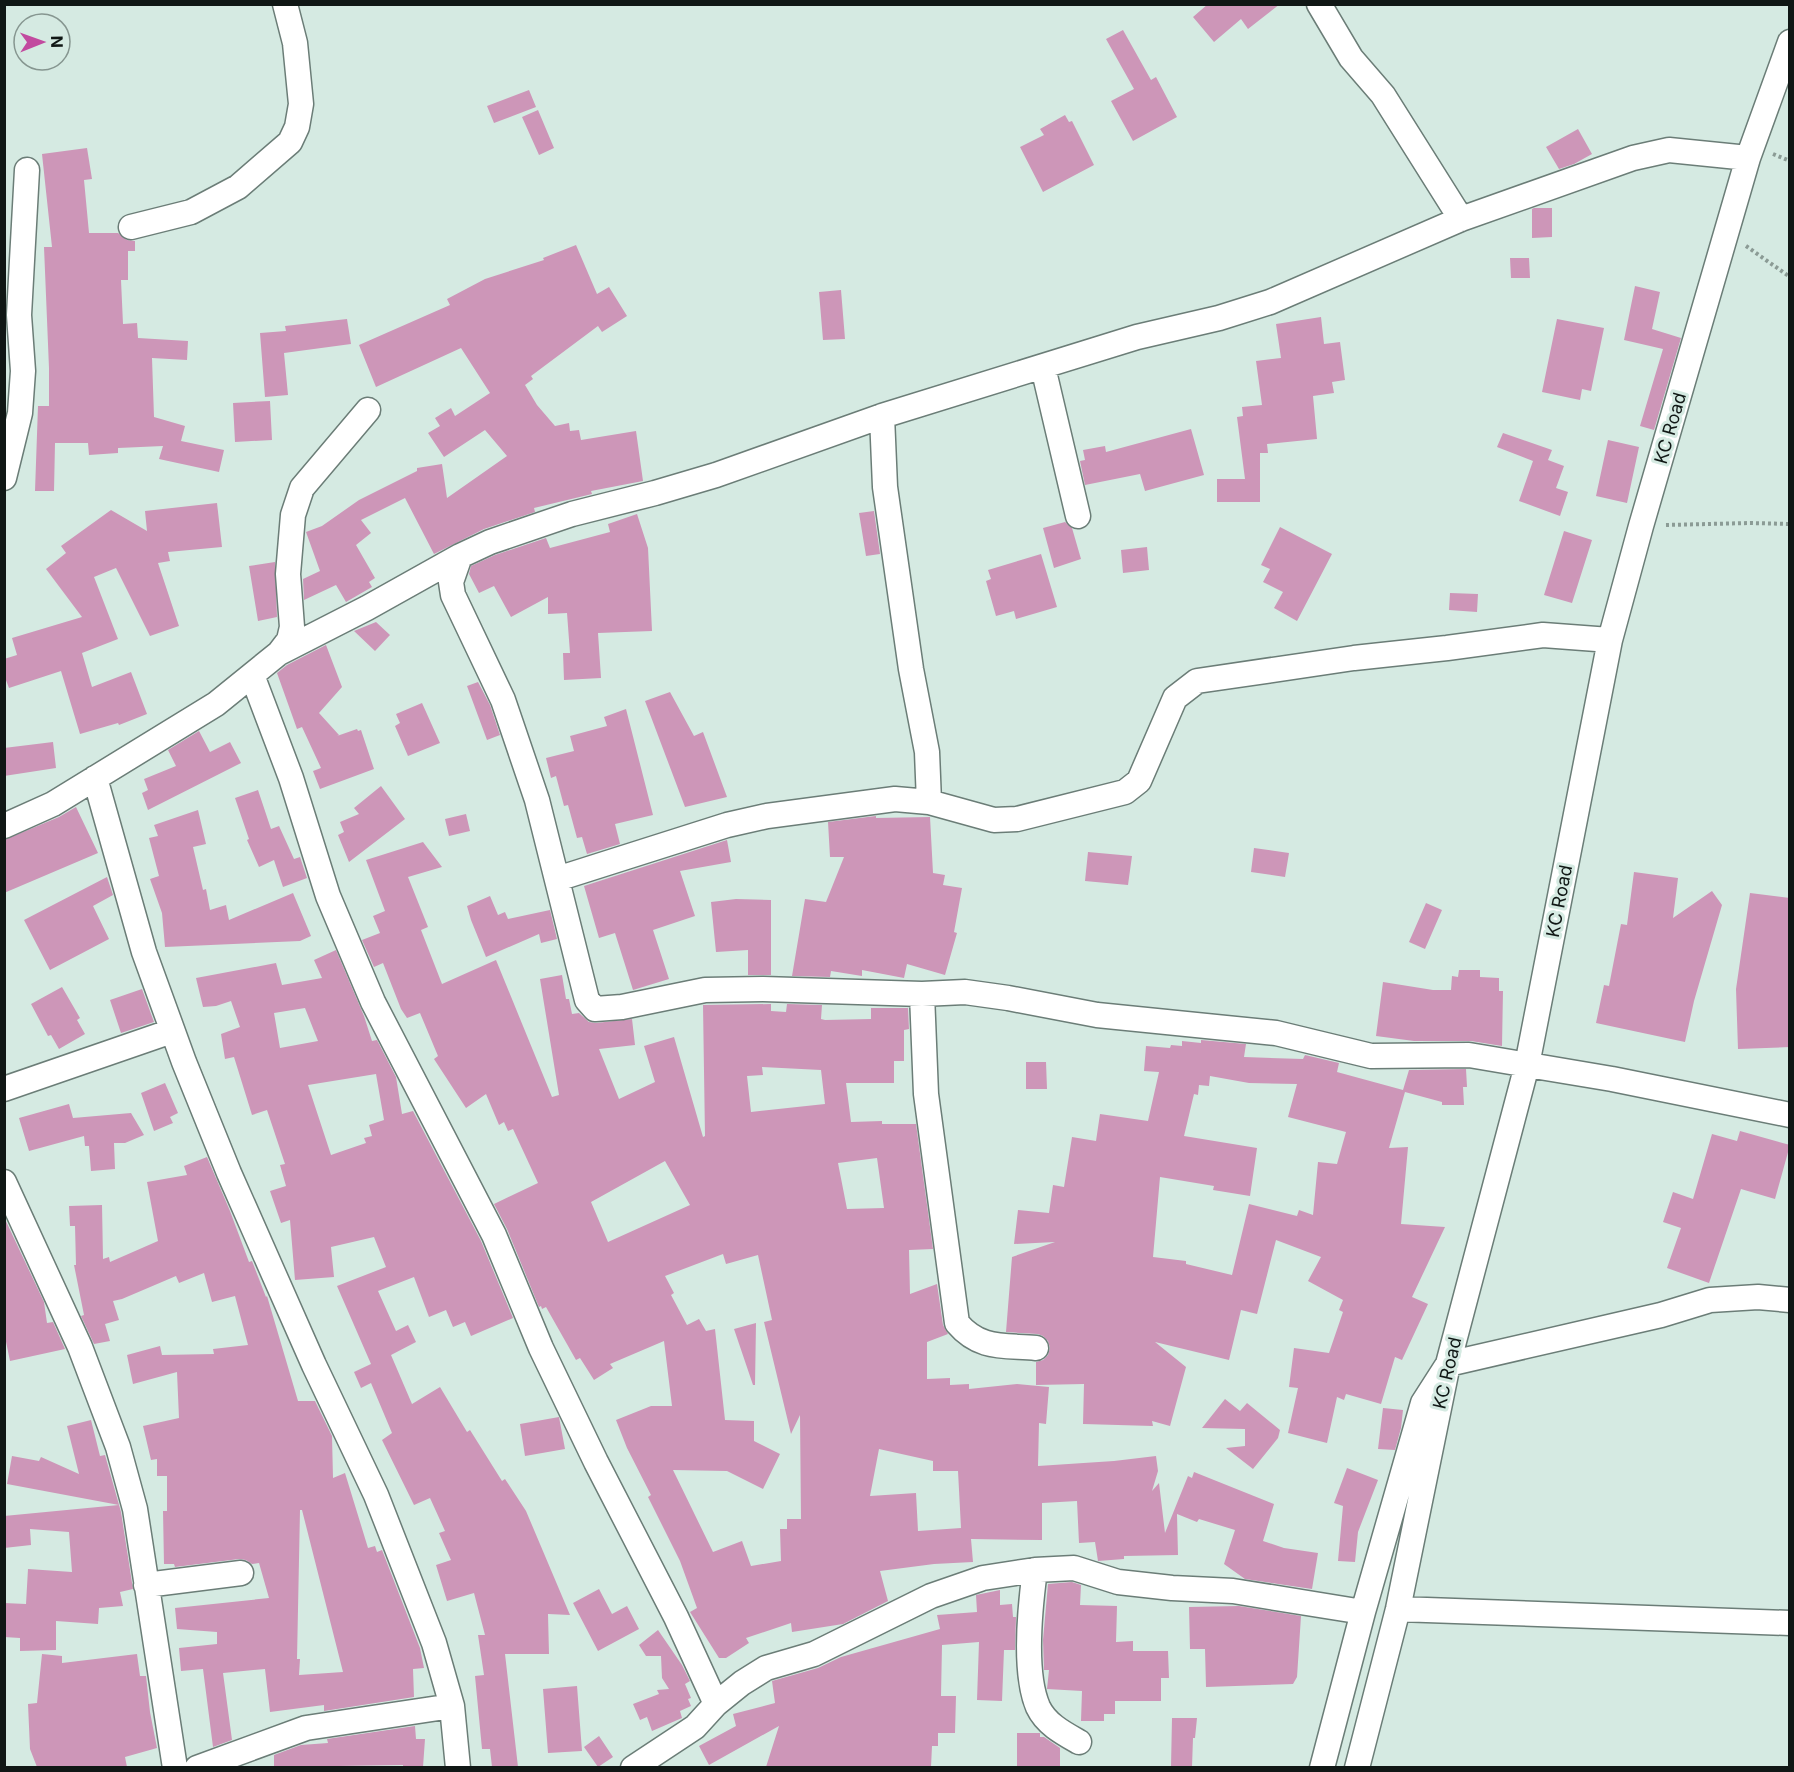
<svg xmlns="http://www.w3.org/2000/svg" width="1794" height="1772" font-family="Inter,sans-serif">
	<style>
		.building { fill: #cd96b8; fill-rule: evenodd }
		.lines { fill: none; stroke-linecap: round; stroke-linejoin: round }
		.minor-casing { stroke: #6b7d77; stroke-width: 27 }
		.path { stroke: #8b9b95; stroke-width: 4; stroke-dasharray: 3 3; stroke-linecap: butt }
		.minor { stroke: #fff; stroke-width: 24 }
		.labels { text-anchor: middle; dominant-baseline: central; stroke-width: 6; stroke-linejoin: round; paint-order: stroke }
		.street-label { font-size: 18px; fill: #101715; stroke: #d5eae2 }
	</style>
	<rect width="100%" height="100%" fill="#d5eae2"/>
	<path class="building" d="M1208,4H1280L1248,29L1241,19L1214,42L1193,17Z
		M1123,30L1151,80L1156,77L1177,117L1133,141L1111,101L1134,89L1106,39Z
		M529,90L536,107L494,123L487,106Z
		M538,110L554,148L539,155L522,117Z
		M1065,115L1069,122L1072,121L1094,165L1043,192L1020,147L1044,135L1040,129Z
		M1578,129L1592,154L1574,164L1559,169L1546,147Z
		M87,148L92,179L84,180L89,233H118L127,240L135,241V251H128V280H121L123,324L137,323L138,338L188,341L187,360L152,358L154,417L185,426L181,441L224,450L219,472L159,459L163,446L118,448V453L89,455L88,443H55L54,491H35L38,406H49V368L44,247H52L42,154Z
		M1534,208H1552V237L1532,238V209Z
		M576,245L597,294L609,287L627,316L602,332L598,326L531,376L533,379L525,385L537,405L555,426L569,423L570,431L579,430L581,440L636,431L643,481L591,491L592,494L534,508L535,512L484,529L434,554L405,498L361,520L371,533L356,545L375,578L369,582L372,587L346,602L336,585L304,600L303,579L320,571L306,532L322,526L359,500L417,471V468L442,464L447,498L507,456L485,430L444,457L428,433L440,426L435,418L451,408L455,416L490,393L461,348L376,387L359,345L450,305L447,299L485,279L544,260L543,258Z
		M1510,258H1529L1530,278H1511Z
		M1635,286L1660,292L1652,329L1681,338L1654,430L1640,426L1663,349L1624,340Z
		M841,290L845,339L823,340L819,292Z
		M1321,317L1324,344L1340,342L1345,380L1332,382L1334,393L1313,396L1317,439L1267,444L1268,453H1260V502H1217V479H1245L1237,417L1243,416L1242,407L1262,405L1256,361L1281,358L1276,324Z
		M347,319L351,344L284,353L288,395L265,397L260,333L286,331L285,326Z
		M1557,319L1604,328L1591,391L1582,389L1580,400L1542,392Z
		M270,401L272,440L235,442L233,403Z
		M1191,429L1204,475L1145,491L1140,474L1085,485L1080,461L1085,460L1083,450L1105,446L1106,452Z
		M1503,433L1552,450L1548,460L1564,466L1556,488L1568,492L1560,516L1519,501L1533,461L1497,447Z
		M1608,440L1639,447L1627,503L1596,496Z
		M217,503L222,547L168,552L170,561L158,563L179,626L150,636L116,568L94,577L118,639L82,653L92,687L131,672L147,714L119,725L118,723L80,734L61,671L9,688L4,675V659L17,655L12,638L82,617L46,569L66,553L61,546L111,510L147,531L145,511Z
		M874,511L880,554L866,556L859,513Z
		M637,514L648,548L652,631L598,633L601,678L564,680L563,653H570L567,613L548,614V597L511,617L494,586L479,593L469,574L471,566L495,555L546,538L550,548L610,532L608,524Z
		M1065,522L1072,528L1081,559L1054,568L1043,528Z
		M1280,527L1332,554L1297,621L1274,608L1283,592L1263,582L1270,569L1261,565Z
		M1564,531L1592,540L1572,603L1544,595Z
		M1147,547L1149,570L1123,573L1121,550Z
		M1041,554L1057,607L1016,619L1014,611L996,616L986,581L991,579L988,570Z
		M275,562L277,617L258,621L249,566Z
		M1450,593L1478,594L1477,612L1449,610Z
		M376,622L390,635L375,651L354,631Z
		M326,645L342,687L319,713L339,735L337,736L357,729L358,731L361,730L374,769L320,789L313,771L321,768L302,727L297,729L277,673L287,665Z
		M478,682L490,705L500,735L487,740L467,686Z
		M670,692L694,736L703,732L727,797L685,807L645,701Z
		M422,703L440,743L408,756L395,726L400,723L396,714Z
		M626,709L653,815L615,824L620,844L587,854L582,837L577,838L568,805L564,806L556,776L551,778L546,758L574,751L570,736L607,726L604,717Z
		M199,731L210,752L230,742L241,763L148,810L142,793L148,790L144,779L176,766L168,750Z
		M53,742L56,768L4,776V748Z
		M381,786L405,819L349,862L338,835L344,832L340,822L359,814L354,808Z
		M258,790L271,829L279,826L294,859L300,857L307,878L283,887L274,860L259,867L247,840L249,839L235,798Z
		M76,807L98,853L4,893V840L59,817Z
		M198,810L206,844L193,847L203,890L206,889L210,910L226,905L229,920L293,893L311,936L300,941L165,947L162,913L150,879L159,876L149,838L158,836L154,825Z
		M466,814L470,831L449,836L445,819Z
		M876,816V818L930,817L933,873L945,875L943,885L962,888L954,932L957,933L945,975L907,964L904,978L862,970V976L831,971L830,977L792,976L805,899L826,902L844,857H830L828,822Z
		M727,840L731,862L680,871L695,916L653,930L669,979L633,990L615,933L599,938L584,886Z
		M423,842L442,867L408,877L428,927L421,930L442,984L496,960L552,1097L559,1095L540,979L562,975L566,999H569L572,1014L579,1013L589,1022L596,1023L632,1019L635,1045L599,1049L619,1099L655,1082L644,1046L674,1037L703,1137L705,1136L703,1005L771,1004V1011L786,1012L787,1004L822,1005L821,1019L825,1020L871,1019V1008H908L909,1029L904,1030V1061H894V1083H846L851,1122L882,1121V1124H916L933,1249L909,1250L910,1294L937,1284L943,1325L948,1334L927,1342V1379L950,1378V1385L969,1384V1389L1017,1384L1049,1387L1046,1424L1039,1423L1038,1466L1114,1461L1156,1456L1158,1471L1152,1491L1159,1483L1165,1533L1188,1476L1192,1478L1194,1472L1274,1504L1263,1541L1284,1548L1318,1553L1312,1589L1245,1579L1224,1564L1235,1530L1199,1519L1197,1522L1177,1514L1178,1555L1124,1556V1559L1098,1561L1095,1542L1079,1543L1077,1501L1042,1503V1540L971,1539L973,1562L934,1564L880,1571L888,1601L843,1624L792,1632L791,1623L746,1638L749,1643L726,1658H719L690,1612L697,1608L680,1561L648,1497L651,1495L627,1448L616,1420L651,1406H672L664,1341L610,1364L613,1368L594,1380L580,1358L576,1360L546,1307L542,1309L541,1306L539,1307L507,1229L494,1204L538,1183L513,1129L508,1131L504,1122L499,1125L486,1094L466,1108L434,1059L438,1056L420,1013L407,1018L401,1009L383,963L374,967L362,940L380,933L373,916L385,911L366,860ZM762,1067L821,1070L825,1104L751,1112L747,1076L763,1075ZM877,1158L884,1208L847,1209L838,1163ZM665,1161L690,1205L608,1242L591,1202ZM723,1254L726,1264L758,1255L772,1320L764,1322L791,1434L800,1415L801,1519H787V1529H780L781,1561L751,1566L742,1541L713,1552L673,1470L727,1471L763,1489L780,1454L754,1441V1421L725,1420L715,1329L706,1331L699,1319L687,1325L671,1295L674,1293L665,1276ZM879,1449L933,1461V1471H958L961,1528L918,1531L916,1493L870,1496Z
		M1254,848L1289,853L1285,877L1251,872Z
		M1088,852L1132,856L1128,885L1085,881Z
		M1634,872L1678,878L1673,918L1712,891L1722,905L1694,1001L1685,1042L1596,1023L1604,985L1609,986L1621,924L1627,925Z
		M107,877L113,895L93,906L109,939L50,970L24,920Z
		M1750,893L1790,898V1047L1738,1049L1736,989Z
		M490,896L498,915L505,912L508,919L550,910L557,939L541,943L539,934L486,957L471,920L467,906Z
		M736,899L771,900V975H748V950L716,952L711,902Z
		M1426,903L1442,910L1425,949L1409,942Z
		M336,950L364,1016L372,1041L377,1040L396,1077L402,1114L413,1111L481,1241L513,1318L471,1336L465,1322L453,1327L446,1310L429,1317L414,1277L378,1291L396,1331L408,1325L416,1342L391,1355L412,1404L440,1387L467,1432L470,1430L502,1481L505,1479L526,1511L570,1615L548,1614L549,1654H505L518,1767H492L490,1749H482L475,1676L484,1675L478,1635H485L474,1593L447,1601L436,1565L451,1560L439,1533L445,1531L430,1498L414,1505L382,1440L392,1433L371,1383L361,1388L354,1372L371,1364L337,1286L386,1267L374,1237L331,1247L334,1277L295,1280L290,1220L281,1223L270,1191L286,1186L280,1165L285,1164L267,1110L252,1115L234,1057L225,1059L221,1034L240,1027L231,1001L216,1006L203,1007L196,978L276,963L282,985L322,978L314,960ZM305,1008L318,1041L280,1048L274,1013ZM376,1074L384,1120L369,1125L372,1136L364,1138L366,1143L331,1155L308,1085Z
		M1459,970H1480V977L1499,978V991H1503L1502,1046L1471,1041H1414L1376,1036L1383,982L1433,990H1451L1452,976L1458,977Z
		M62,987L80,1018L77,1020L85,1034L59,1049L51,1035L48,1036L31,1004Z
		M142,989L154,1022L121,1033L110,1000Z
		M1201,1040L1246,1044L1244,1057L1303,1059L1305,1055L1339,1063L1337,1072L1403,1090L1409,1070L1466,1069L1467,1087H1463L1464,1105H1442V1102L1405,1092L1389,1148L1408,1147L1401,1224L1445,1227L1412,1297L1428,1304L1402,1360L1395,1357L1381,1404L1346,1394L1344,1400L1337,1397L1327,1443L1288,1433L1298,1388L1289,1387L1294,1348L1329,1353L1343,1312L1339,1310L1343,1300L1308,1281L1321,1257L1276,1240L1257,1314L1241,1310L1229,1360L1155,1342L1186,1367L1170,1426L1152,1421L1153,1426L1083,1424L1084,1384L1036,1385V1362L1043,1360L1048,1355L1050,1348L1048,1341L1043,1336L1038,1334L1006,1332L1012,1257L1055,1242L1014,1244L1018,1210L1049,1213L1053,1185L1064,1187L1072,1137L1096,1141L1100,1114L1148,1121L1159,1072L1144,1071L1146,1046L1170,1048L1171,1045L1182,1046V1041L1201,1043ZM1210,1076L1249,1083L1297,1084L1288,1117L1346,1132L1337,1164L1318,1162L1313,1215L1299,1210L1297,1216L1249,1204L1232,1275L1186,1264V1261L1153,1257L1160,1177L1214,1186L1213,1190L1250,1196L1257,1148L1184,1136L1194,1094L1198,1095L1199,1085L1209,1086Z
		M1026,1062H1046L1047,1089H1026Z
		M165,1083L178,1113L170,1117L173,1123L154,1131L141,1093Z
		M69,1104L73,1118L131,1113L144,1135L125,1143H114L115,1169L91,1171L89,1146H85L84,1136L29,1151L19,1118Z
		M1740,1131L1790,1145L1775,1199L1741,1189L1709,1283L1667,1268L1681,1228L1663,1222L1673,1192L1693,1199L1712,1134L1737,1141Z
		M207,1157L230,1211L249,1262L252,1261L266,1297L267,1296L298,1401H315L332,1436L333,1478L345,1473L368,1548L375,1546L377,1552L382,1550L420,1648L424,1668L413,1669L414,1697L324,1711V1705L270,1712L265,1669L223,1673L232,1740L213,1747L203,1669L181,1671L179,1648L217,1644V1632L177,1629L175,1608L269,1598L259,1563L252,1564L246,1560L239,1559L175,1567L174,1564H164L163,1511H167V1476H157V1459L151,1460L143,1426L179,1418L177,1372L133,1384L127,1355L160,1346L162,1355L214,1354L213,1349L248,1345L235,1296L212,1302L204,1273L179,1283L176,1276L122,1299L113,1301L119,1320L105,1324L110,1341L94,1344L81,1316L84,1315L74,1265H76L75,1226H70L69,1206L102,1205L103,1259L109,1257L110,1262L158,1241L147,1182L187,1175L184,1166ZM300,1510H302L343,1672L299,1675L300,1659H297Z
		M4,1217L44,1302L47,1323L53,1322L65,1349L10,1361L4,1332Z
		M756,1323L755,1385H753L734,1329Z
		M1225,1399L1240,1411L1247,1403L1280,1430L1278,1438L1253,1469L1226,1448L1245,1446V1429L1202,1428Z
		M1383,1408L1403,1410L1401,1428L1395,1450L1378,1449Z
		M559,1417L565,1449L525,1456L520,1424Z
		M91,1420L100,1456L105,1455L121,1512L133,1589L120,1592L123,1606L99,1608L98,1624L56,1621V1650L20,1651V1638L4,1637V1603L26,1604L28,1569L72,1572L69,1532L30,1529L31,1545L4,1548V1516L119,1505L7,1484L12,1456L39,1461L41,1457L79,1474L67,1426Z
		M1347,1468L1378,1480L1358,1532L1355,1562L1338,1561L1343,1506L1334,1503Z
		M1072,1582L1081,1585L1080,1605L1117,1606L1116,1642L1133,1641V1651H1168L1169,1678H1161V1701H1115V1714H1104V1721H1081L1082,1691L1047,1689L1049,1670H1044L1043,1640L1048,1584Z
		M599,1589L612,1614L627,1606L639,1629L598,1651L573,1603Z
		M1000,1590V1605L1012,1604L1013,1617H1016L1015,1650H1004L1002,1701L977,1700L979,1642L942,1645L941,1696H956L955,1733H938V1746H932L931,1767H766L779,1726L709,1765L699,1746L736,1726L733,1714L775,1703L772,1681L818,1668L841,1657L940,1629L937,1615L977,1612L976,1595Z
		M1239,1606L1301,1616L1297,1677L1293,1684L1206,1687L1205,1649H1190L1189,1607Z
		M658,1630L682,1665L690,1681L685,1684L691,1698L688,1699L691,1706L680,1711L682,1718L652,1731L647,1717L640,1720L633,1704L659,1694L657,1690L669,1689L662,1678L661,1656H646L639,1645Z
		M42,1654L62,1656V1663L137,1654L140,1676H146L150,1712L157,1748L125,1757L127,1767H37L30,1749L28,1704L37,1703Z
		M577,1686L582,1751L548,1753L543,1689Z
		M1172,1718H1197L1195,1738H1193L1192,1767H1171Z
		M415,1726L416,1739H425L423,1767H403V1765L274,1767V1755L301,1745L328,1743L327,1739Z
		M1017,1733H1040V1737H1044L1060,1748V1767H1017Z
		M599,1736L613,1757L598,1767L584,1747Z"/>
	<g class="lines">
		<g class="minor-casing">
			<path id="minor" d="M1319,4L1351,58L1383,95L1461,219
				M1748,158L1669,150L1633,158L1461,219L1270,302L1219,318L1137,337L882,416L716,475L655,493L572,514L490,542L460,556L451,582L453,595L503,700L537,800L587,1000L595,1009L622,1007L705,990L763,989L922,994L965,992L1008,998L1097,1015L1276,1033L1371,1056L1469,1055L1612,1079L1790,1115
				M131,227L191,212L238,187L290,142L297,127L301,104L295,43L285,4
				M1043,367L1078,516
				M882,416L885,487L911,669L927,752L929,802
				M4,478L20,413L23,371L19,315L27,170
				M279,653L367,608L460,556
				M252,675L291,778L328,896L373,1002L494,1235L541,1348L596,1462L676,1617L716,1704
				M95,778L144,952L184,1062L229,1173L314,1365L376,1495L434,1643L452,1706L458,1768
				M4,826L53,804L216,704L279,653L289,640L292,627L288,574L293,515L302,488L368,410
				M557,879L727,825L767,816L895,799L929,802L994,820L1017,819L1125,792L1139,781L1175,698L1197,681L1354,658L1447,648L1543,635L1610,640
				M922,994L926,1094L957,1323C980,1350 1003,1345 1036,1348
				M4,1089L172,1031
				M4,1182L80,1347L118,1447L135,1509L175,1768
				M1035,1570C1030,1607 1023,1672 1038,1707C1046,1724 1063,1733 1079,1742
				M146,1585L241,1573
				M1398,1609L1790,1623
				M197,1768L306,1728L452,1706
				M633,1768L695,1727L716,1704L742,1683L766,1668L814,1654L931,1596L983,1578L1035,1570L1074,1568L1118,1582L1172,1588L1233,1591L1363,1612
				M1322,1768L1363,1612L1423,1403L1448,1364L1661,1315L1710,1300L1758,1297L1790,1300
				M1357,1768L1398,1609L1448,1364L1527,1065L1610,640L1641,526L1748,158L1790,42"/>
		</g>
		<path class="path" d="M1773,154L1790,161
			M1746,246L1790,277
			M1666,525L1750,523L1790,524"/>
		<use href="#minor" class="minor"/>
	</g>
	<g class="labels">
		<g class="street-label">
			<text transform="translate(1670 428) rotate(-74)">KC Road</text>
			<text transform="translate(1559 901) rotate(-79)">KC Road</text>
			<text transform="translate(1447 1373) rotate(-77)">KC Road</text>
		</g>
	</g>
	<rect width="1794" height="1772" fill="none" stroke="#101715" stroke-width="12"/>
	<g transform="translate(42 42) rotate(89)"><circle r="28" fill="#d5eae2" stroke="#869690" stroke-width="1.5"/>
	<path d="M0-4.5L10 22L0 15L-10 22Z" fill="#c24a9f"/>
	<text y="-9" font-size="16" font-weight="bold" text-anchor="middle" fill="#101715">N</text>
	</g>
</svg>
